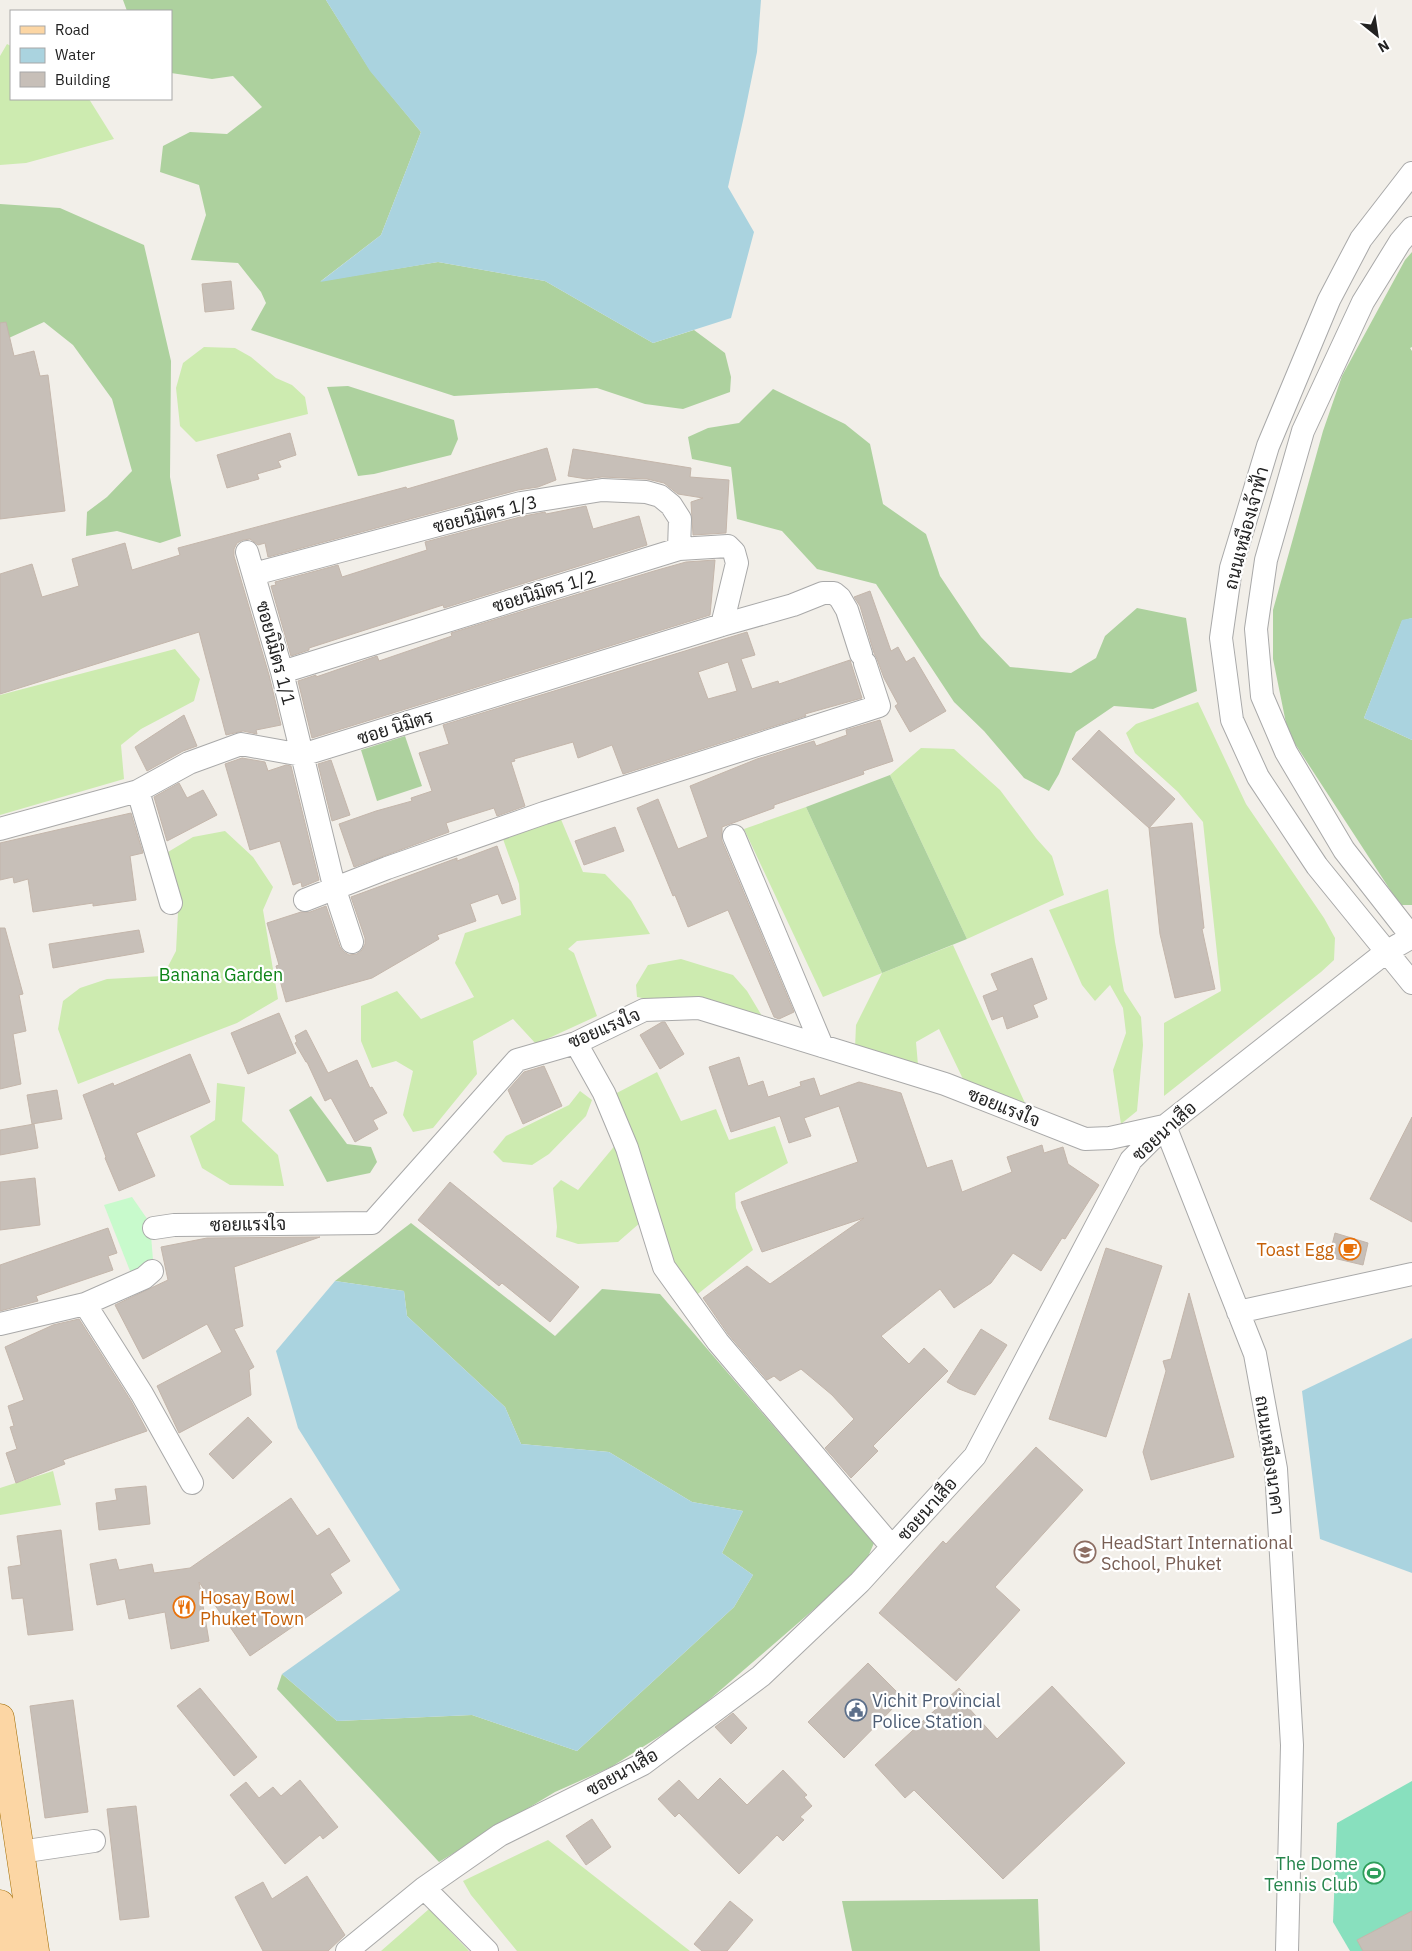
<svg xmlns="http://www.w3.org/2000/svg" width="1412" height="1951" font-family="'IBM Plex Sans',Sarabun,sans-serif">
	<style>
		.grass { fill: #cdebb0 }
		.forest { fill: #add19e }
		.park { fill: #c8facc }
		.pitch { fill: #88e0be }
		.water { fill: #aad3df }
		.building { fill: #c7bfb8; stroke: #c4b6ab; fill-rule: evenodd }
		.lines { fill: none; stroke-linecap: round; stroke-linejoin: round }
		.minor-casing { stroke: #a9a9a9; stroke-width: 24 }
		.major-casing { stroke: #a06b00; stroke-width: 29 }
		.minor { stroke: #fff; stroke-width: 22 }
		.major { stroke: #fcd6a4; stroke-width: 28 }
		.labels { text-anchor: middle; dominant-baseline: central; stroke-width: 4.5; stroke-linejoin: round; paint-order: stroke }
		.street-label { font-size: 18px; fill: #222; stroke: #fff }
		.park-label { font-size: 18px; fill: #0c8416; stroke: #fff }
		.food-label { font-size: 18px; fill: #c56008; stroke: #fff; text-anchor: end }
		.education-label { font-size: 18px; fill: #785e54; stroke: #fff; text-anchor: start }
		.service-label { font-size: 18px; fill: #4e5e75; stroke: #fff; text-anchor: start }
		.leisure-label { font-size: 18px; fill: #27864d; stroke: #fff; text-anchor: end }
	</style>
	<rect width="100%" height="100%" fill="#f2efe9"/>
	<path class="grass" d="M7,44L11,46V99H89L114,139L26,163L0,165V56Z
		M204,347L235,348L251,357L276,378L292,385L305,397L308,414L196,442L180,426L176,388L183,363Z
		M175,649L200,679L194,701L141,729L121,745L124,779L0,815V695Z
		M1198,702L1246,804L1324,918L1335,938L1334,960L1321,972L1164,1096V1023L1221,991L1203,822L1178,792L1135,753L1126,733L1136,724Z
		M921,748L954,749L1000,790L1036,838L1052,856L1064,895L967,939L890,775Z
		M806,807L882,973L953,945L1025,1103L963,1079L939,1029L916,1042L918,1065L855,1048L856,1025L882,973L823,997L744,829Z
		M560,817L583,872L605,874L631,901L650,934L577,941L568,949L574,953L597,1016L536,1044L513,1019L473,1041L477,1074L433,1128L413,1132L403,1115L413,1071L396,1061L372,1068L361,1041V1006L397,991L421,1019L474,997L455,963L465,933L521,915L519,884L503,839Z
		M225,831L253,857L273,887L263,910L278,999L237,1023L78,1084L58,1029L63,1001L80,988L107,979L163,976L176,951L178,912L168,852L193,837Z
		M1108,889L1115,942L1124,991L1141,1017L1143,1045L1137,1111L1121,1124L1113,1070L1126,1033L1123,1008L1110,985L1095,1001L1082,985L1049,910Z
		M681,959L733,975L747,991L765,1021L637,997L636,985L648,965Z
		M657,1072L681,1121L716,1109L729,1140L775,1126L788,1163L735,1193L736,1208L753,1250L694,1297L677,1270L611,1096Z
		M217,1083L245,1087L242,1121L278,1155L284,1186L230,1185L202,1168L190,1136L215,1120Z
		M580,1091L592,1100L586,1116L549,1154L532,1165L503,1162L493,1152L506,1136L569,1105Z
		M617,1143L641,1222L618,1242L578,1244L556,1237L557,1227L553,1188L561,1180L578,1190Z
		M53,1471L61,1505L0,1515V1488Z
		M548,1840L690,1951H517L471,1895L463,1881Z
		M429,1909L469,1951H381Z"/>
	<path class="forest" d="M123,0H326L370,70L421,132L381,235L321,281L438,262L545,281L653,343L694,330L725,353L731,377L730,392L683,409L645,404L597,388L454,396L251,330L266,303L261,292L238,263L191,260L206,215L199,185L160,172L163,146L190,132L227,134L262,107L233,76L212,79L171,73V11H127Z
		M0,204L60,208L144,245L171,361L170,477L181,536L160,543L117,531L86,536L87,512L107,497L132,471L112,399L73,345L44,322L0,342Z
		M1412,252V347L1410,348L1412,351V618L1402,621L1364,718L1412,740V905H1400L1288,733L1273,659V610L1323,431L1342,376L1405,260Z
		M348,386L454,420L458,439L451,455L374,474L358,476L327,387Z
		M773,389L845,424L870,444L883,504L926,534L940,576L981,637L1010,667L1071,673L1096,658L1105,636L1137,608L1186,618L1197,691L1153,709L1114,706L1076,732L1059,774L1049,791L1024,778L984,731L954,702L876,584L817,569L782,531L737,519L731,467L692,459L688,437L708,428L739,423Z
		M405,736L422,786L377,801L361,750Z
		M890,775L967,939L882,973L806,807Z
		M311,1096L347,1144L371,1147L377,1162L370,1173L327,1182L289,1110Z
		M411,1223L555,1336L602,1289L660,1294L874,1543L864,1566L687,1719L611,1767L555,1792L439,1862L277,1689L282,1674L337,1721L472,1715L577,1751L734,1607L753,1575L722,1553L743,1511L692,1502L609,1452L521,1444L505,1407L407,1316L404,1291L335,1281Z
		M1038,1899L1040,1951H852L842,1901Z"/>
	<path class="park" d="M132,1197L150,1223L153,1260L132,1276L104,1205Z"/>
	<path class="pitch" d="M1412,1781V1951H1350L1333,1922L1337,1823Z"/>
	<path class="water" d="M326,0H761L757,52L744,116L728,187L754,232L731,318L653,343L545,281L438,262L320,282L381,235L421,132L370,71Z
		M1412,618V740L1364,718L1402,620Z
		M335,1281L404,1291L407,1316L505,1407L521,1444L609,1452L692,1502L743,1511L722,1553L753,1575L734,1607L577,1751L472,1715L337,1721L282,1674L400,1590L298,1428L276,1351Z
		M1412,1338V1573L1320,1539L1302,1391Z"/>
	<path class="building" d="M231,281L234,309L205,312L202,284Z
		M6,322L14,356L34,351L40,376L48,375L65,511L0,519V323Z
		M290,433L296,455L278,461L281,467L257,474L259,479L227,488L217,455Z
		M547,448L556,480L538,487L518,490L268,557L265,543L258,545L250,539L243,540L237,543L234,549V556L269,675L281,725L256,730L257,734L243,731L226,735L199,632L0,694V574L32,564L42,597L79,586L72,559L125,543L132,570L180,555L178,548L406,487L407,489Z
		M573,449L691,468L690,477L729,480L726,533L693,535L691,502L703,498L678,494L664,483L647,479L602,477L587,479L568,476Z
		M586,506L593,529L639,516L647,545L444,608L443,605L309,648V650L291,656L271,586L276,585L275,582L338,565L342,577L427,550L425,542L524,516L545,512L546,514Z
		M715,560L710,615L312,738L298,681L316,675V677L377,656L379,661L452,636L451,633L654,571L686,562Z
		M870,591L891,651L898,647L906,662L914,657L946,711L910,732L895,706L898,704L884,678L877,659L874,653L860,606L854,597Z
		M747,632L755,655L741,659L752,689L778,681L779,684L850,660L862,698L805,714L806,716L623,774L612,745L578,758L573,742L514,759L515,761L511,762L525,806L497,816L494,808L446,823L449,832L354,867L339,824L376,811L412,801L411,798L432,791L419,753L449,744L443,725ZM728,662L737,691L708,699L698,672Z
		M184,715L197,746L183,751L147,771L135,747Z
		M880,720L893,761L863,771L864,774L774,805V808L722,827V841L794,1012L779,1019L774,1017L728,910L688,927L675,895L673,896L637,808L658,799L678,849L708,837L690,786L757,759L814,741L816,746L847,735L846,730Z
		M1099,730L1175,799L1149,828L1072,759Z
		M242,758L265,762L268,771L286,765L291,766L319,880L302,887L301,882L293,885L280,841L250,850L225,764Z
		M331,760L350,815L332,821L318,764Z
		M179,783L187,798L203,790L217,815L167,841L154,797Z
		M131,813L143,853L130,856L136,900L93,906V903L33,912L28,879L14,883L13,877L0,880V843Z
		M1192,823L1204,928L1202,929L1215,989L1175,998L1160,934L1149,828Z
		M615,827L624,851L584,865L575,841Z
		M497,846L516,899L502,904L498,894L470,904L476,921L437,935L439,939L372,978L286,1002L276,966L279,965L267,923L301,912H310L326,906L340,947L344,952L349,955L357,954L362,950L365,944V938L351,897L457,858V861Z
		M0,928H5L23,994L19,995L26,1031L13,1034L21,1084L0,1089Z
		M139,930L144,952L53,968L49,944Z
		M1032,958L1047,999L1033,1005L1038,1017L1007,1029L1003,1016L992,1020L983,996L998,990L991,974Z
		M279,1013L296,1053L248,1074L231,1033Z
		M662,1022H665L684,1054L660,1069L640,1035Z
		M306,1030L328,1073L357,1060L370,1088L372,1087L387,1113L373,1120L378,1129L355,1142L331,1098L325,1101L307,1062H306L295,1043L297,1042L295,1036Z
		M190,1054L210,1102L136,1133L155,1176L119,1191L105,1158L106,1157L83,1095L113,1083L114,1086Z
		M739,1057L748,1086L763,1081L768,1097L801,1086L800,1082L814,1078L820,1096L859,1082L901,1093L927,1168L952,1160L962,1192L1012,1172L1007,1157L1042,1145L1044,1153L1063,1147L1068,1164L1099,1185L1065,1239L1062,1238L1041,1271L1013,1253L991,1283L954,1308L940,1289L881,1336L909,1364L924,1348L948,1371L873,1446L878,1451L851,1478L825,1448L854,1419L832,1395L801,1369L780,1381L774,1376L767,1380L728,1334L703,1298L747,1266L770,1284L864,1218L762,1252L741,1202L858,1162L839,1106L804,1118L811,1136L789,1143L780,1116L731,1132L709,1067Z
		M544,1066L562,1106L523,1124L508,1090L524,1072Z
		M57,1090L62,1119L32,1124L27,1095Z
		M1412,1117V1222L1370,1199Z
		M34,1124L38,1148L0,1155V1130Z
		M35,1178L40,1225L0,1230V1182Z
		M450,1182L579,1287L550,1322L502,1283L499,1286L418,1220Z
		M108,1228L117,1253L108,1256L113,1270L36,1296L38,1301L0,1311V1265Z
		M1335,1233L1368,1243L1363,1265L1329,1257Z
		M320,1237L234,1267L243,1326L234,1329L254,1367L249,1370L251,1395L179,1433L157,1386L222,1352L207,1324L143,1359L115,1305L168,1280L161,1247L207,1238Z
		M1106,1248L1162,1266L1106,1437L1049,1419Z
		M1189,1293L1234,1457L1151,1480L1143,1452L1166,1371L1163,1361L1171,1359Z
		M79,1319L131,1401L147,1431L63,1460L65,1464L16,1483L6,1453L17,1449L10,1427L14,1426L8,1406L24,1400L5,1347L53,1325Z
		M981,1329L1007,1345L975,1395L959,1389L947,1382Z
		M248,1417L272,1442L233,1479L209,1454Z
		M1036,1447L1083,1490L995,1587L1020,1610L956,1681L879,1613L943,1541L946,1544Z
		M146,1486L150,1524L99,1530L96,1503L117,1500L115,1489Z
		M291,1498L317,1536L329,1528L350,1561L330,1574L342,1593L250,1656L199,1582L209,1641L171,1649L165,1612L129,1619L125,1599L97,1605L90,1564L116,1559L119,1570L152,1564L154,1573L190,1568Z
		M61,1530L73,1630L28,1635L23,1598L12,1599L8,1567L21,1565L17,1536Z
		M868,1663L903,1698L844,1758L808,1722Z
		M1052,1686L1125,1763L1003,1879L914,1790L905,1798L875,1765L959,1688L969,1699L965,1704L997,1739Z
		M200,1688L257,1757L234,1776L177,1706Z
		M73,1700L88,1812L45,1818L30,1706Z
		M733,1713L747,1728L731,1744L715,1727Z
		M783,1770L807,1795L804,1797L812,1806L800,1817L804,1820L783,1841L777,1835L739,1874L679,1813L675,1817L658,1799L679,1780L698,1800L720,1778L747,1805Z
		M300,1780L338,1827L323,1839L320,1835L285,1864L230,1795L246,1782L259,1798L273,1787L281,1796Z
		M136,1806L149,1917L120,1920L107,1809Z
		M592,1819L611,1847L586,1865L566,1836Z
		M307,1876L345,1935L328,1951H263L235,1897L263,1882L272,1899Z
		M730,1901L753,1920L727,1951H702L694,1944Z
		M1412,1911V1951H1363L1357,1940Z"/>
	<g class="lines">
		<g class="minor-casing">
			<path id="minor" d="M1412,173L1361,239L1329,300L1268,446L1231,568L1221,638L1232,720L1258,777L1317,866L1412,983
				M1412,228L1400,242L1363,302L1303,431L1266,560L1256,629L1262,696L1286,752L1344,850L1412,937
				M247,552L282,672L335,890L352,942
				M254,574L521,503L602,490L646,492L660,496L671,505L680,519L679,549
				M282,672L679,549L728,546L734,552L737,563L722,625
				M138,791L171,903
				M0,829L138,791L189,763L241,744L302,755L722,625L793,605L823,593H834L840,598L847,610L861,654
				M734,836L822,1046
				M305,900L387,868L544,813L879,706L865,663
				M576,1043L604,1093L627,1148L664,1267L718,1342L892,1547
				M1165,1126L1255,1354L1276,1469L1292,1745L1287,1951
				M154,1228L174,1225L372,1223L517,1060L576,1043L644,1010L699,1008L945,1084L1085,1139L1110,1138L1164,1126
				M85,1304L142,1394L192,1483
				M1238,1312L1412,1274
				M0,1324L85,1304L144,1278L152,1271
				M20,1852L94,1841
				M424,1888L487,1951
				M347,1951L424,1888L500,1835L643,1764L761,1676L860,1582L975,1456L1131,1160L1165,1126L1386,952L1412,937"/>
		</g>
		<g class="major-casing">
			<path id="major" d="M0,1718L35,1951
				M0,1904L9,1951"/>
		</g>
		<use href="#minor" class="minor"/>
		<use href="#major" class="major"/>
	</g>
	<defs>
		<g id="cafe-ring" transform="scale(1.125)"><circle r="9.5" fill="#fff" stroke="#e8710a" stroke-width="1.5"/><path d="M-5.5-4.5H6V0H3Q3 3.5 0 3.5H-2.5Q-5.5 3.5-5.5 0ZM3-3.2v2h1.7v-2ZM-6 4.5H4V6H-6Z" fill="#e8710a"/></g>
		<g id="school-ring" transform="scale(1.125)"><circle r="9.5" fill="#fff" stroke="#8d6e63" stroke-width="1.5"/><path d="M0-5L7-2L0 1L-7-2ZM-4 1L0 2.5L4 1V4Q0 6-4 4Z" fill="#8d6e63"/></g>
		<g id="restaurant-ring" transform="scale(1.125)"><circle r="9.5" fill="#fff" stroke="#e8710a" stroke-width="1.5"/><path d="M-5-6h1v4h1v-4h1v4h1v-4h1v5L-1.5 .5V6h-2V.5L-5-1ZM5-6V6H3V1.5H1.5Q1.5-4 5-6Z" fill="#e8710a"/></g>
		<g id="civic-ring" transform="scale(1.125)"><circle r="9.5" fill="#fff" stroke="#5c6f8a" stroke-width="1.5"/><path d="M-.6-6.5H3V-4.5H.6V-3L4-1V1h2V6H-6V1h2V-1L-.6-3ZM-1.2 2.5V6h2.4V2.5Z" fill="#5c6f8a"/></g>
		<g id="stadium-ring" transform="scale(1.125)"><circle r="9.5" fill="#fff" stroke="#2e9e5b" stroke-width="1.5"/><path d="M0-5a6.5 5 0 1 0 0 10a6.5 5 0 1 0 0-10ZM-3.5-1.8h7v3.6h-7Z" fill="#2e9e5b"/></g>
	</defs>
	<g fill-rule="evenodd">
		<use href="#cafe-ring" x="1350" y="1249"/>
		<use href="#school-ring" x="1085" y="1552"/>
		<use href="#restaurant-ring" x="184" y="1607"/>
		<use href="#civic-ring" x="856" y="1710"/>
		<use href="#stadium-ring" x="1374" y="1873"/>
	</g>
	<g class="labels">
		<g class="street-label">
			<text transform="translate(485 514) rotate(-14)">ซอยนิมิตร 1/3</text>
			<text transform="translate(1246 528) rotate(-75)">ถนนเหมืองเจ้าฟ้า</text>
			<text transform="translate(544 591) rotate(-17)">ซอยนิมิตร 1/2</text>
			<text transform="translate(276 653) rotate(75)">ซอยนิมิตร 1/1</text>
			<text transform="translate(395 727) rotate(-17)">ซอย นิมิตร</text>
			<text transform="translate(604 1028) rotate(-23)">ซอยแรงใจ</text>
			<text transform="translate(1004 1107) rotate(22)">ซอยแรงใจ</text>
			<text transform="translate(1164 1131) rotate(-42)">ซอยนาเสือ</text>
			<text transform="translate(248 1224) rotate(-1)">ซอยแรงใจ</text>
			<text transform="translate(1270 1455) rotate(82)">ถนนเหมืองนาคา</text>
			<text transform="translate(927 1509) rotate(-48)">ซอยนาเสือ</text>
			<text transform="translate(622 1772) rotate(-29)">ซอยนาเสือ</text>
		</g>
		<g class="park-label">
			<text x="221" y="974">Banana Garden</text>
		</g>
		<g class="food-label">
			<text x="1334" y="1249">Toast Egg</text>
			<text x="200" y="1597" text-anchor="start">Hosay Bowl<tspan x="200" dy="21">Phuket Town</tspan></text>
		</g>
		<g class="education-label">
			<text x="1101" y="1542">HeadStart International<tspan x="1101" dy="21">School, Phuket</tspan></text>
		</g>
		<g class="service-label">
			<text x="872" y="1700">Vichit Provincial<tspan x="872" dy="21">Police Station</tspan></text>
		</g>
		<g class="leisure-label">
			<text x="1358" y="1863">The Dome<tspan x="1358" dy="21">Tennis Club</tspan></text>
		</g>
	</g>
	<rect x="10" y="10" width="162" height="90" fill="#ffffff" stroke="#a7a7a7"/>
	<rect x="20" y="26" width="25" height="8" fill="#fcd6a4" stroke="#a7a7a7"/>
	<text x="55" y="35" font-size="15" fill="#222222">Road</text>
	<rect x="20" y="48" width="25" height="15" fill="#aad3df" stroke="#a7a7a7"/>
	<text x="55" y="60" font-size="15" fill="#222222">Water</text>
	<rect x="20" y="72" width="25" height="15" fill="#c7bfb8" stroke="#a7a7a7"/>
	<text x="55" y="85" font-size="15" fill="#222222">Building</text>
	<g transform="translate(1377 35) rotate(150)" stroke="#ffffff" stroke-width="4" paint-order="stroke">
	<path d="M0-4L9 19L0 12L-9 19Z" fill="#222222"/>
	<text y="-8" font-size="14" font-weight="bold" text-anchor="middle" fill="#222222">N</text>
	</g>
</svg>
